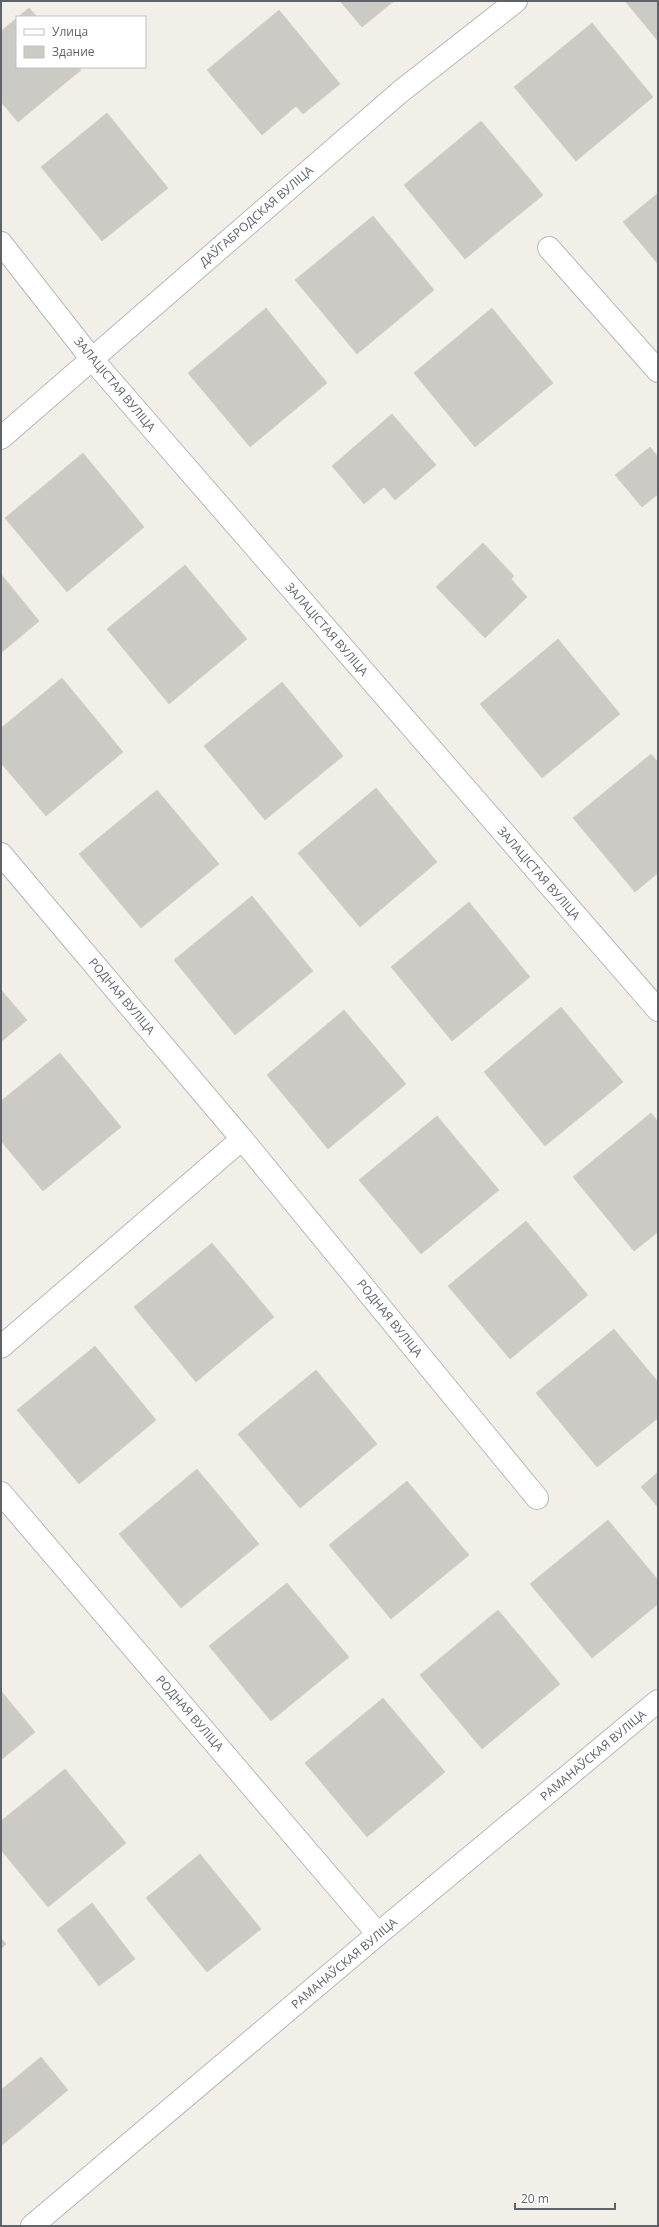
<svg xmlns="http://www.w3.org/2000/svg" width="659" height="2227" font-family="'Open Sans',sans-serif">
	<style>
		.building { fill: #cccac5; stroke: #d6d1c6 }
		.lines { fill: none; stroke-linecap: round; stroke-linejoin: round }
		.minor-casing { stroke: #b5b8bc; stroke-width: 24 }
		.minor { stroke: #fff; stroke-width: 22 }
		.labels { text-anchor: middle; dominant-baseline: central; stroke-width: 4; stroke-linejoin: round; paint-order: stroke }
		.street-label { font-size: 12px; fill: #5f6368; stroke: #fff }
	</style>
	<rect width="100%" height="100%" fill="#f1efe8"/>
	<path class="building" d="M340,1H394L362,27Z
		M625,1H658V41Z
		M29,8L37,17H18Z
		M279,10L340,84L303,114L296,106L262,135L207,70Z
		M17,18V67H78L81,70L18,122L1,102V31Z
		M592,23L653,97L576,161L514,87Z
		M107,113L168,188L102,241L41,167Z
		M481,121L543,195L465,259L404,185Z
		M658,193V264L623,222Z
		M373,216L434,290L357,354L295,280Z
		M266,308L327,383L250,447L188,373Z
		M492,308L553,383L475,447L414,373Z
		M392,414L436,465L395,500L384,487L364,504L332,466Z
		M650,447L658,457V494L642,507L615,475Z
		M83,453L144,527L67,592L5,518Z
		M483,543L514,576L511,579L527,597L485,638L436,587Z
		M185,565L247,639L169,704L107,629Z
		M1,574L39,621L1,653Z
		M558,639L620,714L542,778L480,704Z
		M62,678L123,752L46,816L1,763V728Z
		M282,682L343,756L265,820L204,746Z
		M651,754L658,762V873L635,892L573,818Z
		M376,788L437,862L360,927L298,853Z
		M157,790L219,864L141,928L79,854Z
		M252,896L313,971L235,1035L174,960Z
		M469,902L530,977L452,1041L391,967Z
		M1,990L27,1020L1,1042Z
		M561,1007L623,1082L545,1146L484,1072Z
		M344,1010L406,1084L328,1149L267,1075Z
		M60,1053L121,1127L43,1191L1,1141V1101Z
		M651,1113L658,1122V1232L634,1251L573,1177Z
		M437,1116L499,1190L421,1254L359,1180Z
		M526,1221L588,1295L510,1359L448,1286Z
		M212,1243L274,1317L196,1382L134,1307Z
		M614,1329L658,1382V1418L597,1467L536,1393Z
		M95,1346L156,1420L79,1484L17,1410Z
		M316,1370L377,1444L300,1508L238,1434Z
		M197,1469L259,1544L181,1608L119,1534Z
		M658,1472V1507L641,1487Z
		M407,1481L469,1555L391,1619L329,1545Z
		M608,1520L658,1580V1604L592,1658L530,1584Z
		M287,1583L349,1657L271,1721L209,1646Z
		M498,1610L560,1684L482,1749L420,1675Z
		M1,1691L35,1732L1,1760Z
		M383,1698L445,1772L367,1837L305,1763Z
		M65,1769L126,1843L48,1907L1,1850V1821Z
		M200,1854L261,1929L207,1972L146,1898Z
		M92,1903L135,1959L99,1986L57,1930Z
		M1,1938L6,1944L1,1949Z
		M41,2057L68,2090L1,2146V2090Z"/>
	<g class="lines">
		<g class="minor-casing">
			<path id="minor" d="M1,243L91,358L658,1010
				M549,248L658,371
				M1,438L400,92L516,1
				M1,854L242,1139
				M1,1347L242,1139L537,1498
				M1,1493L378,1934
				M32,2226L378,1934L658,1701"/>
		</g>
		<use href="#minor" class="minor"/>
	</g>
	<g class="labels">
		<g class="street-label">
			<text transform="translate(256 216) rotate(-41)">ДАЎГАБРОДСКАЯ ВУЛІЦА</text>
			<text transform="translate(115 384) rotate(50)">ЗАЛАЦІСТАЯ ВУЛІЦА</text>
			<text transform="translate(327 629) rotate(49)">ЗАЛАЦІСТАЯ ВУЛІЦА</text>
			<text transform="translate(539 873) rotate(49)">ЗАЛАЦІСТАЯ ВУЛІЦА</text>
			<text transform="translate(122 996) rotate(50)">РОДНАЯ ВУЛІЦА</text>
			<text transform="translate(390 1318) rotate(51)">РОДНАЯ ВУЛІЦА</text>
			<text transform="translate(190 1713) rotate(49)">РОДНАЯ ВУЛІЦА</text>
			<text transform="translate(593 1755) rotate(-40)">РАМАНАЎСКАЯ ВУЛІЦА</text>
			<text transform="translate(344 1963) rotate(-40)">РАМАНАЎСКАЯ ВУЛІЦА</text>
		</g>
	</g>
	<rect width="659" height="2227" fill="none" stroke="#5f6368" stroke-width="4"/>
	<rect x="16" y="16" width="130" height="52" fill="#ffffff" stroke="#bfc1c3"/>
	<rect x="24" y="29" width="20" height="6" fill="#ffffff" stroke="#bfc1c3"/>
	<text x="52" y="36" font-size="12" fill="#5f6368">Улица</text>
	<rect x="24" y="46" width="20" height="12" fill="#cccac5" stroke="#bfc1c3"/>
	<text x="52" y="56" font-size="12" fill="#5f6368">Здание</text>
	<path d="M515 2203v6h100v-6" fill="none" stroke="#5f6368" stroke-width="2"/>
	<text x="521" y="2203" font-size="12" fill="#5f6368" stroke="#ffffff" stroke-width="3" paint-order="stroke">20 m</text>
</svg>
